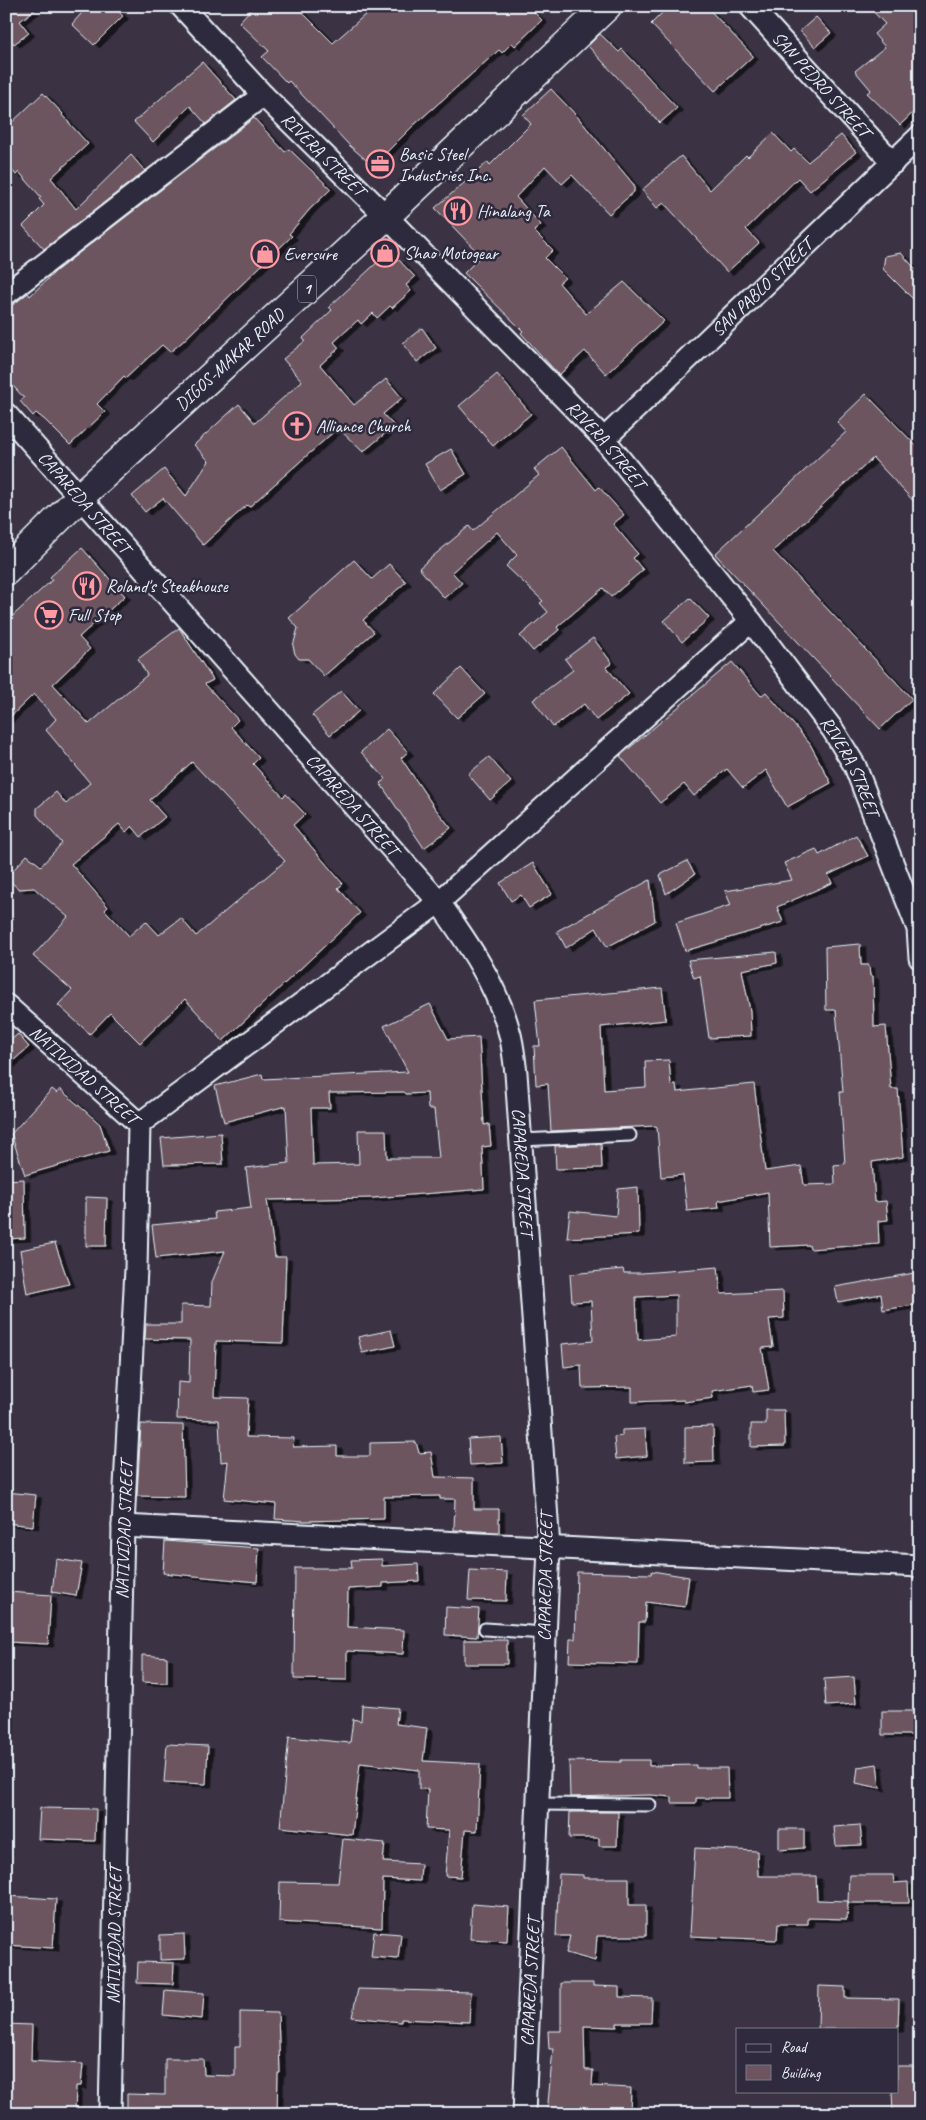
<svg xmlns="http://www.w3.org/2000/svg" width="926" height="2120" font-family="Caveat,sans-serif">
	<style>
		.building { fill: #6c555e; stroke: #e8f1f8; fill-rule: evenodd; filter: url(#shadow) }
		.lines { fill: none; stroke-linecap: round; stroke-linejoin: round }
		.service-casing { stroke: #e8f1f8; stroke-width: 15 }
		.minor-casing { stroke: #e8f1f8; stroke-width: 25 }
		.primary-casing { stroke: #e8f1f8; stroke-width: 31 }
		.service { stroke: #2f2a3d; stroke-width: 11 }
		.minor { stroke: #2f2a3d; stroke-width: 21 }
		.primary { stroke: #2f2a3d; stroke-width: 28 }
		.labels { text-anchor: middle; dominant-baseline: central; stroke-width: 5; stroke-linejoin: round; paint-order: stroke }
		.shield { fill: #2f2a3d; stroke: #b0b5c0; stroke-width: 1 }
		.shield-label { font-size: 16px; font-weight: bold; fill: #e8f1f8 }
		.street-label { font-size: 18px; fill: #e8f1f8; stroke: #2f2a3d }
		.poi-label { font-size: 18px; fill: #e8f1f8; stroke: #2f2a3d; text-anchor: start }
	</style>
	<defs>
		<filter id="shadow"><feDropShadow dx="5.5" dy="3" stdDeviation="0" flood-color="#0009"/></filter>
	</defs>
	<rect width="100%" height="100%" fill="#3b3344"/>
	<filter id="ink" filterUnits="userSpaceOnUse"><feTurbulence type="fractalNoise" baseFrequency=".02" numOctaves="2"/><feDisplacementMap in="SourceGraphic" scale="10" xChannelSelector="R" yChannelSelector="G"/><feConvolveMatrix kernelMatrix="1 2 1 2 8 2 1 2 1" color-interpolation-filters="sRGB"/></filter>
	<g filter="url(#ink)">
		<path class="building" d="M6,6H40L20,21L29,33L14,44L6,33Z
			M88,6H113L123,16L94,45L72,24Z
			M254,6H296L333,43L375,6H528L542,20L515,46L512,43L502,53L499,50L414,125L373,166L349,145L289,81L287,83L262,57L269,51L239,22Z
			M669,6H706L753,56L715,91L651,24Z
			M868,6H920V106L900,125L867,93L871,90L855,71L885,47L874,34L885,24Z
			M816,17L831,33L815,47L800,31Z
			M600,34L619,52L622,49L677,108L660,123L588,46Z
			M202,62L236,100L206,124L190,106L153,142L134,122Z
			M551,89L576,115L634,185V192L609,214L572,175L562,184L545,166L516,197L541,225L534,231L553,250L545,258L565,278L559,283L586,314L624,282L664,321L606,374L585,351L559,375L521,333L523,331L464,273L481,256L435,208L488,162L490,165L531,124L523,115Z
			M43,93L63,114L62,115L88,144L51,178L76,209L131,155L145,171L44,249L23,226L44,205L39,199L41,197L19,172L16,175L6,163V128Z
			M254,118L285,152L289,149L331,189L310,209L289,234L292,236L181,343L170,352L162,345L126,378L124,376L97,404L105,412L70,445L45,420L36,413L33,416L20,401L24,398L6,378V306L14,304L28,293L30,296L57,270Z
			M773,133L791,152L794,149L808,162L841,135L856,152L810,191L798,178L746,229L759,243L727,272L664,203L657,208L642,190L681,156L710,190L746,155L748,157Z
			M901,253L920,274V306L883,269L885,256Z
			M383,257L391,266L398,259L415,277L406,285L411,291L392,308L390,306L377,318L373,313L361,324L358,320L334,342L339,348L320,365L354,405L386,379L402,398L383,414L394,426L363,452L338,428L249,507L247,505L203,545L163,498L145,512L132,496L164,469L186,496L209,461L194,445L239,404L255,423L302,381L283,359L305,341L303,338L332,310L329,307Z
			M422,328L436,348L417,362L403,343Z
			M497,374L531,414L493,446L459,406Z
			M866,394L920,450V508L873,458L773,551L912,699L880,729L715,554L846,432L837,422Z
			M561,447L596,490L599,487L624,515L613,524L638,554L633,558L643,570L611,597L603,588L557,627L559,630L533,651L520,636L548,612L540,603L543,601L506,566L517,555L497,532L452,572L462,583L444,598L419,568L469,526L473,531L539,475L534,469Z
			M451,449L466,474L440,490L425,464Z
			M82,548L125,596L79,637L90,649L53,684L89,724L147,675L138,659L179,628L213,680L205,684L238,720L231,727L259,758L253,764L283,797L286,794L305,814L293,825L343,884L338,888L360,913L223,1041L185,999L140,1043L110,1013L90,1034L58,1005L72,990L33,956L68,917L34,888L19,889L6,878L27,855L41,866L62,843L37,815V808L56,792L66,804L90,783L46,730L56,719L34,694L6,721V622L52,580L50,577ZM192,762L285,861L196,936L181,918L159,935L146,921L129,936L105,910L108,907L71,864L119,824L126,832L132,826L141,837L165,817L150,800Z
			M354,560L372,579L389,564L406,582L363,620L374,632L324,676L308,659H299L295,654L293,646L298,628L289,618Z
			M690,598L709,618L682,642L664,621Z
			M593,638L612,663L606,667L629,694L596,720L584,704L553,727L533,700L573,670L565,659Z
			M732,662L761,696L766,692L810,744L831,783L787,807L766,770L743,788L727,769L694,796L684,784L660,803L620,756Z
			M461,668L485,694L457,718L434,694Z
			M341,691L359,711L330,735L312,715Z
			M387,729L408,752L401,758L434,807L451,828L424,848L380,783L386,779L361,752Z
			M489,757L511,782L490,800L468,774Z
			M856,835L868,856L828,875L832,883L777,907L783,922L685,951L676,923L731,905L725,891L792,880L784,863L816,849L819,855Z
			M687,861L695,874L666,894L660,875Z
			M533,863L552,894L529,908L521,895L511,901L500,883Z
			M650,880L655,921L607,947L596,928L566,948L557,931Z
			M860,944L861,965H869L870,976H873L874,1027L886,1026L891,1089H898L903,1157L872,1162L875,1202L886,1201L888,1220L878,1221L879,1244L810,1249L809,1245L770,1247L768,1192L718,1201L719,1208L687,1211L683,1175L661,1177L657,1127L656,1126L551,1131L548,1084L536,1085L534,1046H540L535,1000L662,988L666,1020L601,1027L604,1090L646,1087L645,1061L669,1060L671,1085L676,1084L677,1092L754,1084L765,1171L801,1166L804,1185L835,1184L834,1165L845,1164L840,1092H843L836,1010H826L825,947Z
			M776,952L777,963L742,970L750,1011L751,1036L709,1038L700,976L694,978L688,960Z
			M430,1004L448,1039L479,1037L484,1125L489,1124L491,1146L482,1147L484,1189L373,1198L267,1200L275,1257H286L283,1343L216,1341L214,1397L248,1398L246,1437L294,1438L293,1447L337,1446V1456H370V1443L416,1442L419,1453L431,1452L435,1477L474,1478V1509H499V1532L454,1530L455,1499H440V1496L384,1497V1519L305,1521L275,1519L276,1504L224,1499L228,1461L221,1462L219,1420L177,1419L178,1382L189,1383L190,1340L145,1339L146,1324H181V1305L211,1306L212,1282L225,1251L156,1258L152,1225L215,1219L214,1212L251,1208L246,1168L289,1163L286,1106L224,1122L215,1086L262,1074L263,1079L408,1072L384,1026ZM404,1092L406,1094L427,1093L428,1109H434L439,1158H387L386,1130H358L359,1164L313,1165L311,1108H330L329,1093Z
			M18,1034L29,1047L6,1067V1044Z
			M52,1089L57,1093L60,1089L100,1124L109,1151L25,1175L11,1134Z
			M221,1133L223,1164L164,1165L161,1138Z
			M601,1144L602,1168L556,1169L555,1146Z
			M24,1179L25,1238L6,1239V1180Z
			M638,1187L639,1234L567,1238L570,1211L616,1216L618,1189Z
			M86,1197L107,1198L106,1246H86Z
			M55,1243L69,1284L27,1294L20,1250Z
			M718,1267L721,1294L783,1291L784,1318L769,1319L773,1347L762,1348L769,1390L753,1392L752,1385L712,1391L713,1398L684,1402V1400L632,1402V1387L582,1388L581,1365L564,1367L562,1344L593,1341L591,1301L572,1302L570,1274L623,1269L624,1273H642ZM676,1295V1337L638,1340L636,1297Z
			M920,1272V1304L883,1310L881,1294L838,1302L835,1287Z
			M391,1330L395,1346L362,1353L358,1337Z
			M766,1410H784L785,1446L751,1447V1424H766Z
			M141,1424L183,1425L185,1497L137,1496Z
			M713,1426L714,1462L685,1463V1427Z
			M645,1429L647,1456L616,1459L614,1437L622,1436V1430Z
			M501,1437L503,1463L470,1465L468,1439Z
			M6,1492L36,1495L33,1526L6,1523Z
			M165,1541L259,1548L257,1582L163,1573Z
			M56,1559L82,1563L76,1596L52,1592Z
			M382,1559V1566L418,1564L419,1581L383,1583V1587L348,1589L347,1627L404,1630L403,1654L347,1651V1680L294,1679L295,1568H352L351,1560Z
			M470,1570L507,1572L506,1601L468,1600Z
			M652,1571L689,1577L685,1607L646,1602L645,1622H639L638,1664L569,1662L570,1639H575L577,1572L651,1574Z
			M7,1592L51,1595L48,1644L6,1642Z
			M446,1607L479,1609L477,1637L445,1635Z
			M464,1640H507V1664H464Z
			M142,1655L167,1657V1683L142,1682Z
			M854,1677L856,1704L826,1706L824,1679Z
			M362,1705L398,1708L396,1724L427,1728L423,1761L480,1764L477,1831L465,1830L461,1877L445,1876L449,1830L426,1829L428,1789H419V1770L360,1763L352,1835L280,1827L289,1737L350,1743L353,1719L361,1721Z
			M882,1711H920V1735H882Z
			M167,1744L208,1746L206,1784L164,1782Z
			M621,1760H649V1766L696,1765V1768H727L728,1798H696V1803H672V1797L651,1795L570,1797L569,1761L621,1762Z
			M877,1764L880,1788L856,1783L858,1767Z
			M40,1808L96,1809L95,1841L38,1839Z
			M570,1812H618L617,1846H599V1838H569Z
			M860,1825L862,1845L836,1846L834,1827Z
			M779,1829H804V1848L779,1850Z
			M343,1839L385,1843L383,1862L421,1864L420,1881L383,1879L382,1928L279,1922L280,1882L338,1883Z
			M695,1848L757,1851L758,1876H816L817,1900L848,1901L847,1919L808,1918V1924H778L777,1940L690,1936Z
			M559,1874L583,1875V1878H629V1905H646V1936H597L595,1961L566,1953L570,1936H556Z
			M849,1875H893L894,1883L908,1882L909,1903H848Z
			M6,1896L56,1899L53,1948L6,1945Z
			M472,1904L509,1907L507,1941L470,1939Z
			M374,1932L401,1934L398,1959L371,1957Z
			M184,1934L185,1959L160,1960V1935Z
			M138,1962L174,1963L173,1984L137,1983Z
			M561,1983H593V1986L619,1987V1997L652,1998L651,2023H617V2027L584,2026L585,2070H593L592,2086L631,2088L630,2114H547L553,2049H549L548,2031H561Z
			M819,1986L845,1987V1998L899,1999L898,2029H818Z
			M358,1989L471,1992L469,2022L401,2019V2022L352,2017Z
			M165,1990L204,1993L202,2019L163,2015Z
			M240,2012L278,2013L280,2073H278L277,2114H127V2094L165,2095V2059H203L204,2075L235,2076V2047H240Z
			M6,2024L32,2025L31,2061L83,2064L81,2086H76L75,2114H6Z
			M897,2066H913L914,2114H893L892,2091H897Z"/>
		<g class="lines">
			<g class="service-casing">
				<path id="service" d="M521,1140L630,1135
					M485,1629L545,1633
					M537,1804L650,1805"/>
			</g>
			<g class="minor-casing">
				<g id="minor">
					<path id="s1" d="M181,6L263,95L386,216L604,439L751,621L833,730L855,766L918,929L920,958"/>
					<path id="s2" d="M750,6L893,163"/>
					<path d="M6,294L263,95"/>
					<path id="s3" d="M6,414L439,902C467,942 496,983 509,1031C513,1044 514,1059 516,1073L549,1548L524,2114"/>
					<path id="s4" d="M604,439L920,136"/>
					<path id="s5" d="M6,1005L139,1124L136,1269L123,1526L110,2114"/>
					<path d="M139,1124L439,902L751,621"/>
					<path d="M123,1526L920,1566"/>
				</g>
			</g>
			<g class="primary-casing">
				<g id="primary">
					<path id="s6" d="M6,571L81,496L386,216L607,6"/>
				</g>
			</g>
			<use href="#service" class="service"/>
			<use href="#minor" class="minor"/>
			<use href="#primary" class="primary"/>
		</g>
	</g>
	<defs>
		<g id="office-ring" transform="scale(1.4375)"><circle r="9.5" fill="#2f2a3d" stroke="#ff9aa2" stroke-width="1.5"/><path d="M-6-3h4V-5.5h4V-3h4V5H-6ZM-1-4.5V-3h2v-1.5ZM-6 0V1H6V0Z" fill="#ff9aa2"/></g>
		<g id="restaurant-ring" transform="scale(1.4375)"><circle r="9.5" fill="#2f2a3d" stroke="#ff9aa2" stroke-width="1.5"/><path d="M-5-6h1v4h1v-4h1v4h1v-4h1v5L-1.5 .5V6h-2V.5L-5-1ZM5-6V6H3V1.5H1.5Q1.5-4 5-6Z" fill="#ff9aa2"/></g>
		<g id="shop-ring" transform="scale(1.4375)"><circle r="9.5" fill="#2f2a3d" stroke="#ff9aa2" stroke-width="1.5"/><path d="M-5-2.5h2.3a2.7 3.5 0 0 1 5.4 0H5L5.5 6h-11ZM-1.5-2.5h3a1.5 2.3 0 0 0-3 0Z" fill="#ff9aa2"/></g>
		<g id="church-ring" transform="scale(1.4375)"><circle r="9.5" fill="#2f2a3d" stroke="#ff9aa2" stroke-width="1.5"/><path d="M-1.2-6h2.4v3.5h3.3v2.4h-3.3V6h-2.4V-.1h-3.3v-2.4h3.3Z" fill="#ff9aa2"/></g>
		<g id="supermarket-ring" transform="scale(1.4375)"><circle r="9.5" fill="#2f2a3d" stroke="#ff9aa2" stroke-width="1.5"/><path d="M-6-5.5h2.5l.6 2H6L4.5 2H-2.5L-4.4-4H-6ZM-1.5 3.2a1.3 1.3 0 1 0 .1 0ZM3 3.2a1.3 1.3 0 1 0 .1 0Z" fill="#ff9aa2"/></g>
	</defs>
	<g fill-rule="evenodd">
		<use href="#office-ring" x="380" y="164"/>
		<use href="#restaurant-ring" x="458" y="211"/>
		<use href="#shop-ring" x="385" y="253"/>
		<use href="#shop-ring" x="265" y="254"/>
		<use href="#church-ring" x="297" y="426"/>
		<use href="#restaurant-ring" x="87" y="586"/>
		<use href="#supermarket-ring" x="49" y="615"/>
	</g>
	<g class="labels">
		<rect class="shield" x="298" y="275.5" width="18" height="27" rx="4"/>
		<g class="shield-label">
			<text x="307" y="289">1</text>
		</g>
		<g class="street-label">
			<text stroke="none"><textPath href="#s2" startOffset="106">SAN PEDRO STREET</textPath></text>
			<text stroke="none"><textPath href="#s1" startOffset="206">RIVERA STREET</textPath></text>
			<text stroke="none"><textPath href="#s4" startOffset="219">SAN PABLO STREET</textPath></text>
			<text stroke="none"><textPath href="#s6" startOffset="308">DIGOS-MAKAR ROAD</textPath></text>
			<text stroke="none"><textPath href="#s1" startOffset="611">RIVERA STREET</textPath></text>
			<text stroke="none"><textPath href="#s3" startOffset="118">CAPAREDA STREET</textPath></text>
			<text stroke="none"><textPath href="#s1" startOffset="1016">RIVERA STREET</textPath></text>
			<text stroke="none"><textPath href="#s3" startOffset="522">CAPAREDA STREET</textPath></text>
			<text stroke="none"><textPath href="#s5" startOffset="105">NATIVIDAD STREET</textPath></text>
			<text stroke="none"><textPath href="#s3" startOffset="942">CAPAREDA STREET</textPath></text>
			<text transform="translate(124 1530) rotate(-88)">NATIVIDAD STREET</text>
			<text transform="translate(545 1577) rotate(-89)">CAPAREDA STREET</text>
			<text transform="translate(114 1935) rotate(-89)">NATIVIDAD STREET</text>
			<text transform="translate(530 1982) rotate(-87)">CAPAREDA STREET</text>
		</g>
		<g class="poi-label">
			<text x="399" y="154">Basic Steel<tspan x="399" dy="21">Industries Inc.</tspan></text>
			<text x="477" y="211">Hinalang Ta</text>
			<text x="404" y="253">Shao Motogear</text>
			<text x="284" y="254">Eversure</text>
			<text x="316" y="426">Alliance Church</text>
			<text x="106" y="586">Roland's Steakhouse</text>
			<text x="68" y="615">Full Stop</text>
		</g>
	</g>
	<rect width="926" height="2120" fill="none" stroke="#2f2a3d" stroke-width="25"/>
	<rect x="12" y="12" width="901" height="2095" fill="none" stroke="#e8f1f8" stroke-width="2" filter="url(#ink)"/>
	<rect x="736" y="2028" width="162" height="65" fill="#2f2a3d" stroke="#797a88"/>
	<rect x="746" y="2044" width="25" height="8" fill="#2f2a3d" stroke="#797a88"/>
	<text x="781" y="2052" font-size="15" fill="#e8f1f8">Road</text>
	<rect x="746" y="2065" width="25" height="15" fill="#6c555e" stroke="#797a88"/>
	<text x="781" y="2078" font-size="15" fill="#e8f1f8">Building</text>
</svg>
